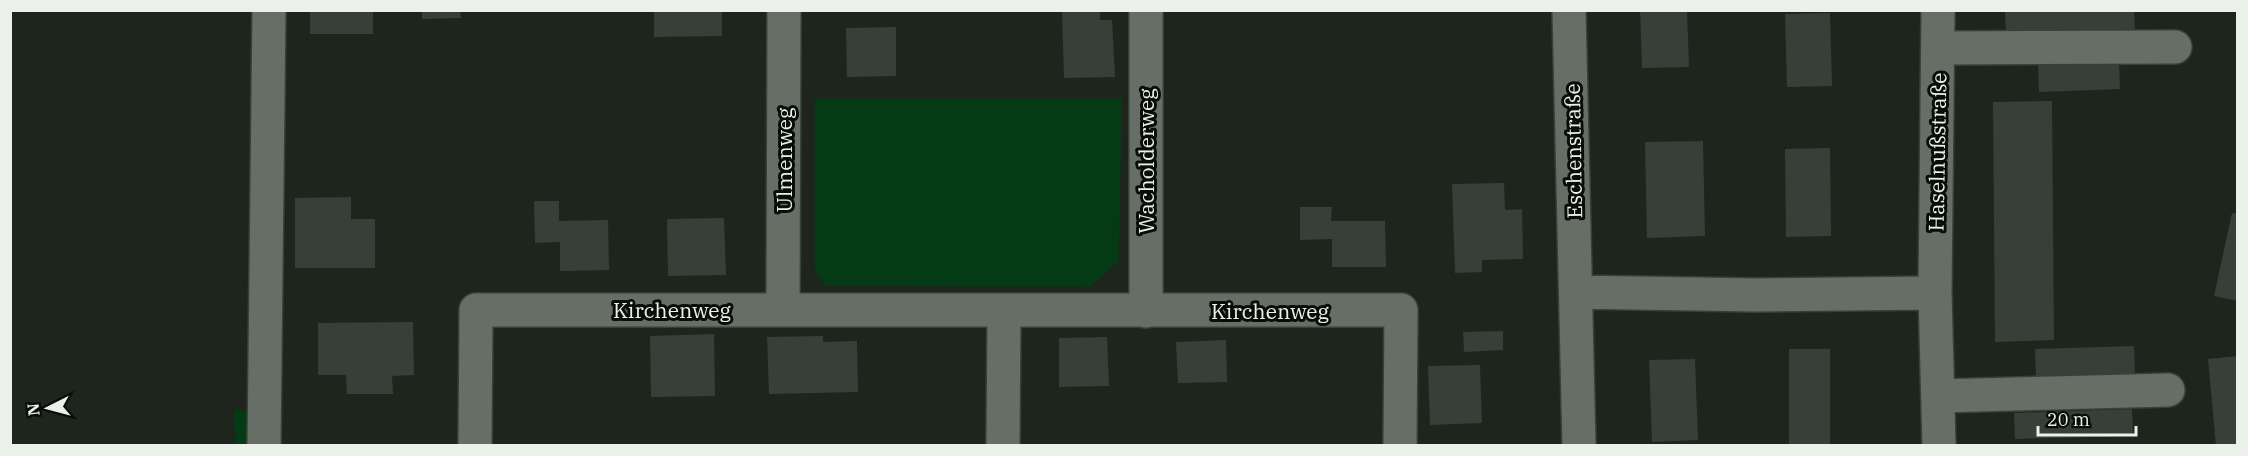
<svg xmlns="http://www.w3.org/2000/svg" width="2248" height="456" font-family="'IBM Plex Serif',serif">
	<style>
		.green { fill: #043b15 }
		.building { fill: #374038 }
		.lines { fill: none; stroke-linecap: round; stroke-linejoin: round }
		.minor-casing { stroke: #39403a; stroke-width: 36 }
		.minor { stroke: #656f66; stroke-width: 33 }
		.labels { text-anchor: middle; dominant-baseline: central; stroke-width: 6; stroke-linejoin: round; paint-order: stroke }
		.street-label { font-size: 21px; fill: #ebf0eb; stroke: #090d0a }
	</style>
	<rect width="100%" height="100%" fill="#1d251d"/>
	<path class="green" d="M815,99H1122L1119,261L1090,287L825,286L815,270Z
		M234,409L263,416L264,445H236Z"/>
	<path class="building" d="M310,10H373V34H310Z
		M422,10H460L461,18L422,19Z
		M654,10H722V36L654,37Z
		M1062,10H1100V20H1112L1115,77L1064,78Z
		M1640,10H1687L1689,67L1642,68Z
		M2005,10H2134L2135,29L2006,32Z
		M1830,13L1832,86L1787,87L1785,14Z
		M896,27V76L847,77L846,28Z
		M2119,62L2120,89L2039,92L2038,64Z
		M2052,101L2054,340L1995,342L1993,102Z
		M1703,141L1705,236L1647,238L1645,142Z
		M1830,148L1831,236L1786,237L1785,149Z
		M1504,183L1505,210L1522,209L1523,259L1482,260V272L1455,273L1452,184Z
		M351,197V219H375V268H295V198Z
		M534,201H559V221L608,220L609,270L560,271V242L535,243Z
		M1300,207H1332L1331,221H1385L1386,267H1332V239L1300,240Z
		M2232,213L2238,214V301L2214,296Z
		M724,218L726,275L668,276L667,219Z
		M413,322L414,375L392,376L393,394H347L346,375H318V323Z
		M1503,331V350L1464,352L1463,332Z
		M714,334L715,396L651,397L650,336Z
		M823,336V342L857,341L858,392L769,394L767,337Z
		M1107,337L1109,386L1059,387V338Z
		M1226,340L1227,382L1178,383L1176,342Z
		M2134,346L2135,375L2036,377L2035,349Z
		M1789,349H1830V446H1789Z
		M2238,356V446H2216L2208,359Z
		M1695,359L1698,440L1652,442L1649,360Z
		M1480,365L1482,423L1430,425L1428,366Z
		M2132,409L2133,436L2015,439L2014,413Z"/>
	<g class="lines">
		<g class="minor-casing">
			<path id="minor" d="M1569,10L1579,446
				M1938,10L1935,293L1939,446
				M1939,48L2175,47
				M1576,292L1755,295L1935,293
				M783,310L784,10
				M1146,311V10
				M1939,396L2168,390
				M264,446L269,10
				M475,446L476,310H1401L1400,446
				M1003,446L1004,311"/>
		</g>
		<use href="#minor" class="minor"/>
	</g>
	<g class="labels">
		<g class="street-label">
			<text transform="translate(1573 151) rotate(-91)">Eschenstraße</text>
			<text transform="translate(1937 152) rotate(-89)">Haselnußstraße</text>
			<text transform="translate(784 160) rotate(-90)">Ulmenweg</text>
			<text transform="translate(1146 161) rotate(-90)">Wacholderweg</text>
			<text x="672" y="310">Kirchenweg</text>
			<text x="1270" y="311">Kirchenweg</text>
		</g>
	</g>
	<rect width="2248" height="456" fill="none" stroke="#ebf0eb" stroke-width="24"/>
	<g transform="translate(48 408) rotate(264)" stroke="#090d0a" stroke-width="4.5" paint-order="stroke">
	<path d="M0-4.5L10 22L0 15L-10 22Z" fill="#ebf0eb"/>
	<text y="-9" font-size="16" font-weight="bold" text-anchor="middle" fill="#ebf0eb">N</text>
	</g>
	<path d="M2038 426v9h98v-9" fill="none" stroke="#ebf0eb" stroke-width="3"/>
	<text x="2047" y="426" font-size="18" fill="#ebf0eb" stroke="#090d0a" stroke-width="4.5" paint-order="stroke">20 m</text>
</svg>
